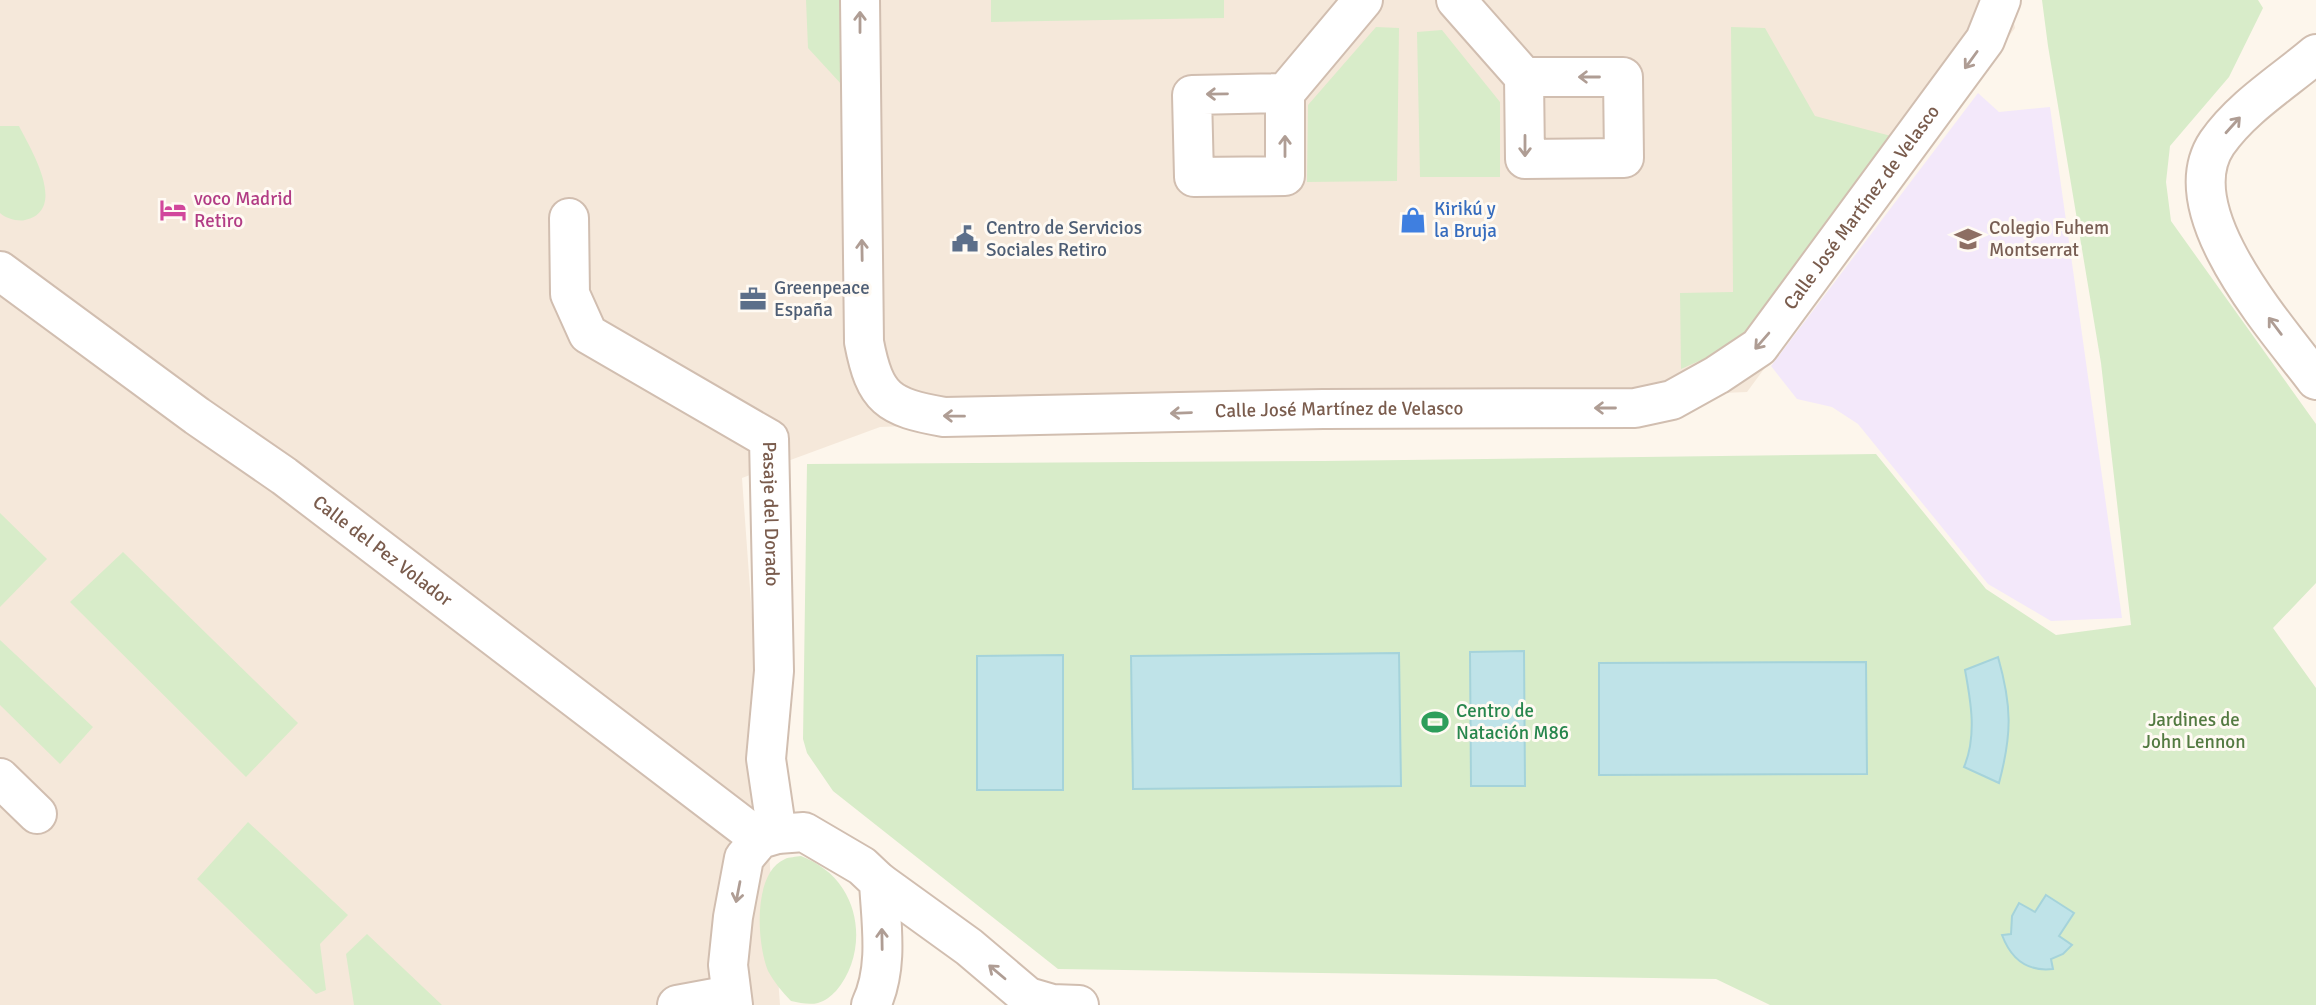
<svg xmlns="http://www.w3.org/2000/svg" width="2316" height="1005" font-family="Signika,sans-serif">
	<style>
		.residential { fill: #f5e8da }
		.education { fill: #f3e8fa }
		.green { fill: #d8ecc9 }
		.water { fill: #bfe3e8; stroke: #a5d3da; stroke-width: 2 }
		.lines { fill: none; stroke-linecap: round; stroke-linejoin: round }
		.minor-casing { stroke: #d1beb0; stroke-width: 42 }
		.minor { stroke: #fff; stroke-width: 38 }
		.oneway { stroke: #af9d94 }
		.labels { text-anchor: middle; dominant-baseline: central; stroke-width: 6; stroke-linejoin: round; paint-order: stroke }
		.hotel-label { font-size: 19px; fill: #b23c85; stroke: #fffaf3; text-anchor: start }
		.street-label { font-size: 19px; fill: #7a5c4d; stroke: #fffaf3 }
		.shop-label { font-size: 19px; fill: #366cbe; stroke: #fffaf3; text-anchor: start }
		.service-label { font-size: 19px; fill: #4e5e75; stroke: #fffaf3; text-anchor: start }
		.education-label { font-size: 19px; fill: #785e54; stroke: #fffaf3; text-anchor: start }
		.leisure-label { font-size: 19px; fill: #27864d; stroke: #fffaf3; text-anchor: start }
		.park-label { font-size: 19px; fill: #537a41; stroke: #fffaf3 }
	</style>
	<rect width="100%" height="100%" fill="#fdf6ec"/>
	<path class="residential" d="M0,0H2009L2015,28L1747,392L880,427L742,478L780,1005H0Z"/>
	<path class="education" d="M1978,93L1999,112L2050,107L2122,618L2051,621L1988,584L1858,424L1832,407L1797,399L1771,366Z"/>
	<path class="green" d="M806,0H841L842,85L808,48Z
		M991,0H1224V18L991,22Z
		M2042,0H2258L2263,8L2229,77L2170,146L2166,182L2171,221L2316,424V583L2273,628L2316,688V1005H1770L1716,979L1058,969L833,791L807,753L803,739L807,464L1323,461L1876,454L1986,589L2056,635L2131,625L2101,363L2048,46Z
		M1376,27L1399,28L1397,181L1307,182L1308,105Z
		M1731,27L1765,28L1815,116L1891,136L1764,316L1733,346L1681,369L1680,293L1733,292Z
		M1442,30L1500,102V177H1420L1417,32Z
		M0,126H19C30,148 69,210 25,220C18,222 5,218 0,213Z
		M0,513L47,559L0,607Z
		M123,552L298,723L246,777L70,602Z
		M0,640L93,727L60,764L0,705Z
		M248,822L348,915L320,944L326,990L316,994L197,879Z
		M801,856C818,863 833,873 843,889C863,920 860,963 836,991C831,996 825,1001 818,1003C810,1005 800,1003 791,1001C782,992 774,982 768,971C757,944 752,873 785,859C789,857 796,857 801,856Z
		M367,934L442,1005H354L346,954Z"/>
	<path class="water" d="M1524,651L1525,786H1471L1470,652Z
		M1399,653L1401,786L1133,789L1131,656Z
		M1063,655V790H977V656Z
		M1998,657C2012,706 2012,734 1999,783L1964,767C1977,736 1971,702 1965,670Z
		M1866,662L1867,774L1599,775V663Z
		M2046,895L2074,913L2059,936L2072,945L2063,954L2051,959L2053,969C2027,972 2011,959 2002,935L2011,934L2012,916L2019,903L2035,912Z"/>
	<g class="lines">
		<g class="minor-casing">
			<g id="minor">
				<path id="s1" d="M860,0L864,342C875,399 888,407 944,417L1323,409L1635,408L1672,400L1717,375L1759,347L1985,40L2001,0"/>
				<path d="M1456,0L1524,77L1525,159L1624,158L1623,77H1524"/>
				<path d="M2316,54C2283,82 2242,107 2217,143C2171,211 2277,328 2316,380"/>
				<path d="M1285,93L1192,95L1194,177L1285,176V93L1363,0"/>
				<path id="s2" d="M569,218L570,294L588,334L769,439L774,671L766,759L777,834"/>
				<path id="s3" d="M0,271L197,416L284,476L760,839"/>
				<path d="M0,778L37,814"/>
				<path d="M879,882L969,947L1028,997L1052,1004L1079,1005"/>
				<path d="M677,1005L731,995"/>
				<path d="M733,1005L728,965L733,917L744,858L760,839L777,834L804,832L862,866L879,882C881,922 889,967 871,1005"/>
			</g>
		</g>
		<use href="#minor" class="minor"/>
	</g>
	<defs><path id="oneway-shaft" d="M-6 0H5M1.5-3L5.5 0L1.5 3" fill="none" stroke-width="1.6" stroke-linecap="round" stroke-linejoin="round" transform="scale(1.75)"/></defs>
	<g class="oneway">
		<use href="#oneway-shaft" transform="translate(860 22) rotate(-90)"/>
		<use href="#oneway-shaft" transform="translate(1971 60) rotate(126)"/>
		<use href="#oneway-shaft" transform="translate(1589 77) rotate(180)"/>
		<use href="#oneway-shaft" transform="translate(1217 94) rotate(179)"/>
		<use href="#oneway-shaft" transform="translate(2233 125) rotate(-48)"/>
		<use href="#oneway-shaft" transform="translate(1285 146) rotate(-90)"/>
		<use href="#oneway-shaft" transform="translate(1525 146) rotate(90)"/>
		<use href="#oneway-shaft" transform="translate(862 250) rotate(-91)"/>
		<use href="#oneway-shaft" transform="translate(2275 326) rotate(-127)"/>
		<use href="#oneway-shaft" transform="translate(1762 341) rotate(131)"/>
		<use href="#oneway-shaft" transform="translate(1605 408) rotate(180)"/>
		<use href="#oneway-shaft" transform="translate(1181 413) rotate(178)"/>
		<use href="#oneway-shaft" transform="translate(954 416) rotate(-179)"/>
		<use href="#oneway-shaft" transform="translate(738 892) rotate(101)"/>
		<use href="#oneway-shaft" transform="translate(882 939) rotate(-91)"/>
		<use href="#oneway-shaft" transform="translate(997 972) rotate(-140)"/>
	</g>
	<defs>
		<g id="hotel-bare" transform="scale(2.1)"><path d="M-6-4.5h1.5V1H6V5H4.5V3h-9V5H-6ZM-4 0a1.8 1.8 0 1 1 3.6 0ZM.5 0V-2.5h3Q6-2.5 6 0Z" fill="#d1479c" stroke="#fffaf3" stroke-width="2.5" paint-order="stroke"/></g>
		<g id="shop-bare" transform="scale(2.1)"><path d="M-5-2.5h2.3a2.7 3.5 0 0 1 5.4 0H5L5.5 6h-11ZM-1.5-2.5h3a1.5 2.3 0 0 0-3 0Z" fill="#3f7fe0" stroke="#fffaf3" stroke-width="2.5" paint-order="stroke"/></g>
		<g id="civic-bare" transform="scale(2.1)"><path d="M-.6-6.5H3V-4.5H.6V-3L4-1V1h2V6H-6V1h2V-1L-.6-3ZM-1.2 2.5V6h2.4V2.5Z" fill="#5c6f8a" stroke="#fffaf3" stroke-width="2.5" paint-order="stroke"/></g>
		<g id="school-bare" transform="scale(2.1)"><path d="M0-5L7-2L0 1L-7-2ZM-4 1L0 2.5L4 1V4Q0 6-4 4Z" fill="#8d6e63" stroke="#fffaf3" stroke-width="2.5" paint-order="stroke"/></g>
		<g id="office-bare" transform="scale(2.1)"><path d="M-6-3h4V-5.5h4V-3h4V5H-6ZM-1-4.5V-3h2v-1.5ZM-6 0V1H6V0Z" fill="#5c6f8a" stroke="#fffaf3" stroke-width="2.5" paint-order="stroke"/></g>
		<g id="stadium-bare" transform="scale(2.1)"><path d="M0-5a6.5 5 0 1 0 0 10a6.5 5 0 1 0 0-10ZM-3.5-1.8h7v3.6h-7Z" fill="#2e9e5b" stroke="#fffaf3" stroke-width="2.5" paint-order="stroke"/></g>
	</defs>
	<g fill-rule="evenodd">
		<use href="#hotel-bare" x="173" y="210"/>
		<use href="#shop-bare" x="1413" y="220"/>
		<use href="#civic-bare" x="965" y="239"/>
		<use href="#school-bare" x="1968" y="239"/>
		<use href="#office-bare" x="753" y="299"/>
		<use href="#stadium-bare" x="1435" y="722"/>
	</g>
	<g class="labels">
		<g class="hotel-label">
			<text x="194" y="199">voco Madrid<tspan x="194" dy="22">Retiro</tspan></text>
		</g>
		<g class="street-label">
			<text stroke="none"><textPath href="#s1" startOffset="1468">Calle José Martínez de Velasco</textPath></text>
			<text stroke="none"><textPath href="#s1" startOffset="859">Calle José Martínez de Velasco</textPath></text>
			<text stroke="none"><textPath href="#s2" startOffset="404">Pasaje del Dorado</textPath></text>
			<text stroke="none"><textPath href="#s3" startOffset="474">Calle del Pez Volador</textPath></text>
		</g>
		<g class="shop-label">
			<text x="1434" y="209">Kirikú y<tspan x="1434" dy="22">la Bruja</tspan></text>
		</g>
		<g class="service-label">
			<text x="986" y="228">Centro de Servicios<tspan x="986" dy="22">Sociales Retiro</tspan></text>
			<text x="774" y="288">Greenpeace<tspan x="774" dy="22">España</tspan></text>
		</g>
		<g class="education-label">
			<text x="1989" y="228">Colegio Fuhem<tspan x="1989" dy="22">Montserrat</tspan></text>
		</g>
		<g class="leisure-label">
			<text x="1456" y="711">Centro de<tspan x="1456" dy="22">Natación M86</tspan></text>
		</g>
		<g class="park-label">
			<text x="2194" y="720">Jardines de<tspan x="2194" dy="22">John Lennon</tspan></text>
		</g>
	</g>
</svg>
